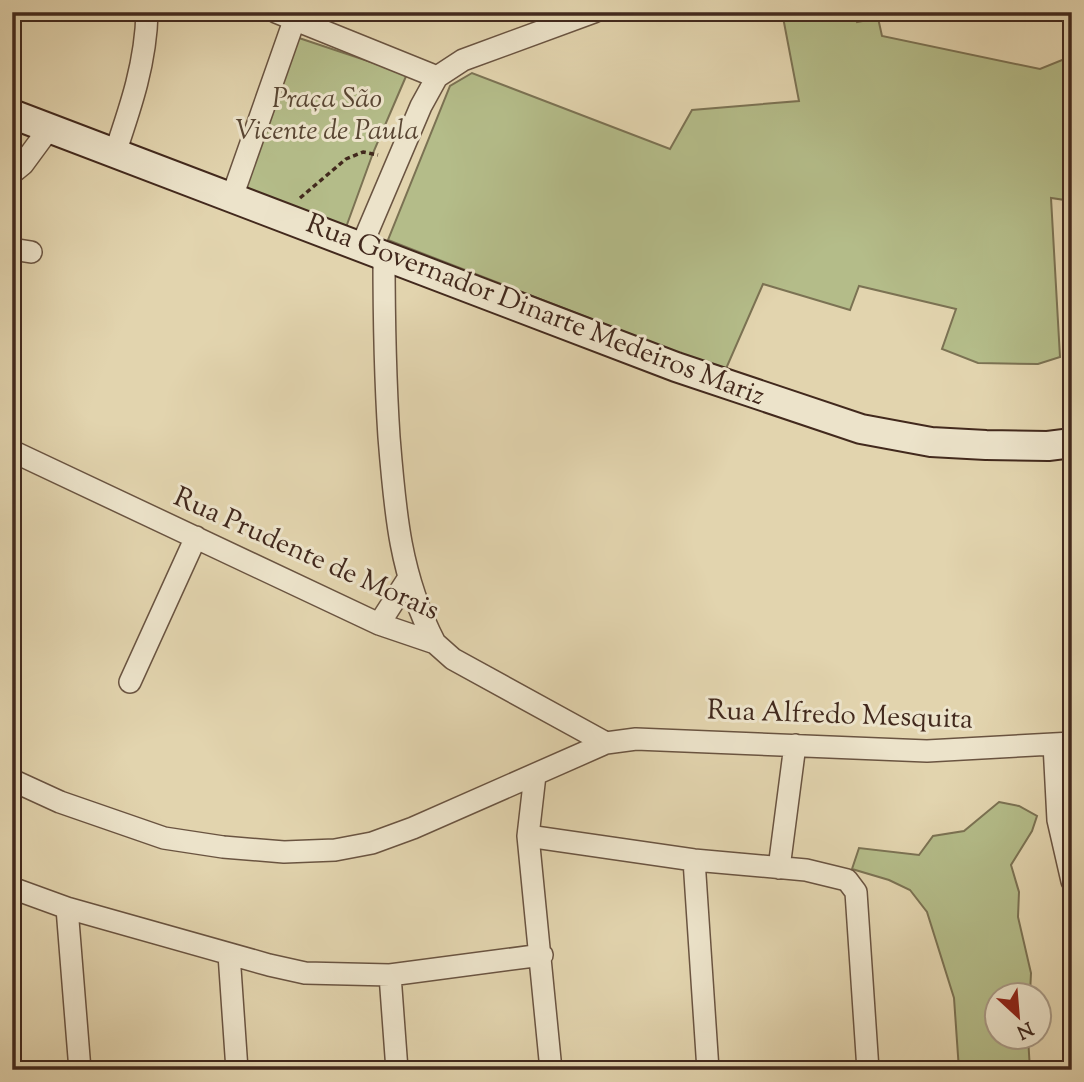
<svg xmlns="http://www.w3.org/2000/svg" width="1084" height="1082" font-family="'Sorts Mill Goudy',serif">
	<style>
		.green { fill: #b4bc89; stroke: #7b7253; stroke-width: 2 }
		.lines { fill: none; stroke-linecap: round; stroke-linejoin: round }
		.minor-casing { stroke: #6a5441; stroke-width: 24 }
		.secondary-casing { stroke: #42291d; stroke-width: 32 }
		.path { stroke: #42291d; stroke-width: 3.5; stroke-dasharray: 5 3.5; stroke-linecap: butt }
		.minor { stroke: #ece3ca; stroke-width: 21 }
		.secondary { stroke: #ece3ca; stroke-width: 28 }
		.labels { text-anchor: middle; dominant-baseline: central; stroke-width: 6; stroke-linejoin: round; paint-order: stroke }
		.park-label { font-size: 28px; font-style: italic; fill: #594633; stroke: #ece3ca }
		.street-label { font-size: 28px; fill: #42291d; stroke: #ece3ca }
	</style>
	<rect width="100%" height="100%" fill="#e2d4ae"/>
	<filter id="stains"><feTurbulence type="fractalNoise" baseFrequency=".00286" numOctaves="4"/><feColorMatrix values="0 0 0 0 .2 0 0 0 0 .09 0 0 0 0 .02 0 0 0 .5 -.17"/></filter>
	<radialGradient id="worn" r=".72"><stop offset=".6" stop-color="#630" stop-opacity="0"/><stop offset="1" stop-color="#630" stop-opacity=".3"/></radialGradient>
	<path class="green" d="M782,12H853L857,22L878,18L882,36L1040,69L1072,56V201L1051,198L1060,357L1038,364L978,363L942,349L956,309L859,286L850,310L763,284L725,371L388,240L450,86L472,73L670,149L692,110L799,101Z
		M296,37L407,74L373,153L345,230L238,193Z
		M999,802L1019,806L1037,816L1032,831L1011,865L1019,892L1018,917L1031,973L1030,994L996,995V1036L1028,1037L1030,1070H959L954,998L927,912L910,890L889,880L852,869L859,848L919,855L933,836L964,831Z"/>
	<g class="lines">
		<g class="minor-casing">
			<path id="minor" d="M276,12L437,77
				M115,153C131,106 146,62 147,12
				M12,173L23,164L48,130
				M232,197L295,18
				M361,247L421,106L437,77L463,60L594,12
				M12,249L31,252
				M384,255C384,316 385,376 389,437C395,512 400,576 435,643
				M12,451L379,624L435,643L453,659L606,743
				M379,624L408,579
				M130,682L196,537
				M1054,744L1058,820L1072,881
				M535,775L528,836L551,1070
				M12,780L60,802L164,838L223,847L284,852L335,850L372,843L413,828L606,743L636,739L927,751L1072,743
				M528,836L694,860L806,870L847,880L856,892L868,1070
				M694,860L708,1070
				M779,868L795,745
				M12,888L67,908L269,965L305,973L390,975L542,955
				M67,908L80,1070
				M229,954L237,1070
				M390,975L397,1070"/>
		</g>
		<g class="secondary-casing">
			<path id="secondary" d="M12,114L676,367L861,429L931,442L986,445L1048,446L1072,443"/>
		</g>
		<path class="path" d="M300,198L346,159L363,152L378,155"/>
		<use href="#minor" class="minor"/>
		<use href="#secondary" class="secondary"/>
	</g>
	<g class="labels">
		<g class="park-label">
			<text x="327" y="100">Praça São<tspan x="327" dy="32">Vicente de Paula</tspan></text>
		</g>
		<g class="street-label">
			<text transform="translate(535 311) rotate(21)">Rua Governador Dinarte Medeiros Mariz</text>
			<text transform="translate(306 555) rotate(24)">Rua Prudente de Morais</text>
			<text transform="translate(840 716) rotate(2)">Rua Alfredo Mesquita</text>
		</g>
	</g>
	<rect width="1084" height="1082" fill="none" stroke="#e2d4ae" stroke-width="42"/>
	<rect x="14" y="14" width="1056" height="1054" fill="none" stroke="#42291d" stroke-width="3.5"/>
	<rect x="21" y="21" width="1042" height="1040" fill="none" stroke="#42291d" stroke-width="2"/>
	<g transform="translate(1018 1016) rotate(154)"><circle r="33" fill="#ece3ca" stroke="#a89985" stroke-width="2"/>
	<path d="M0-5L12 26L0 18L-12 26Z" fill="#8f2418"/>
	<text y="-10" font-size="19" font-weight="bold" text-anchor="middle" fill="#42291d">N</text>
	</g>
	<rect width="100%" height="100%" filter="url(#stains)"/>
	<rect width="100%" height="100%" fill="url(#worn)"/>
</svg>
